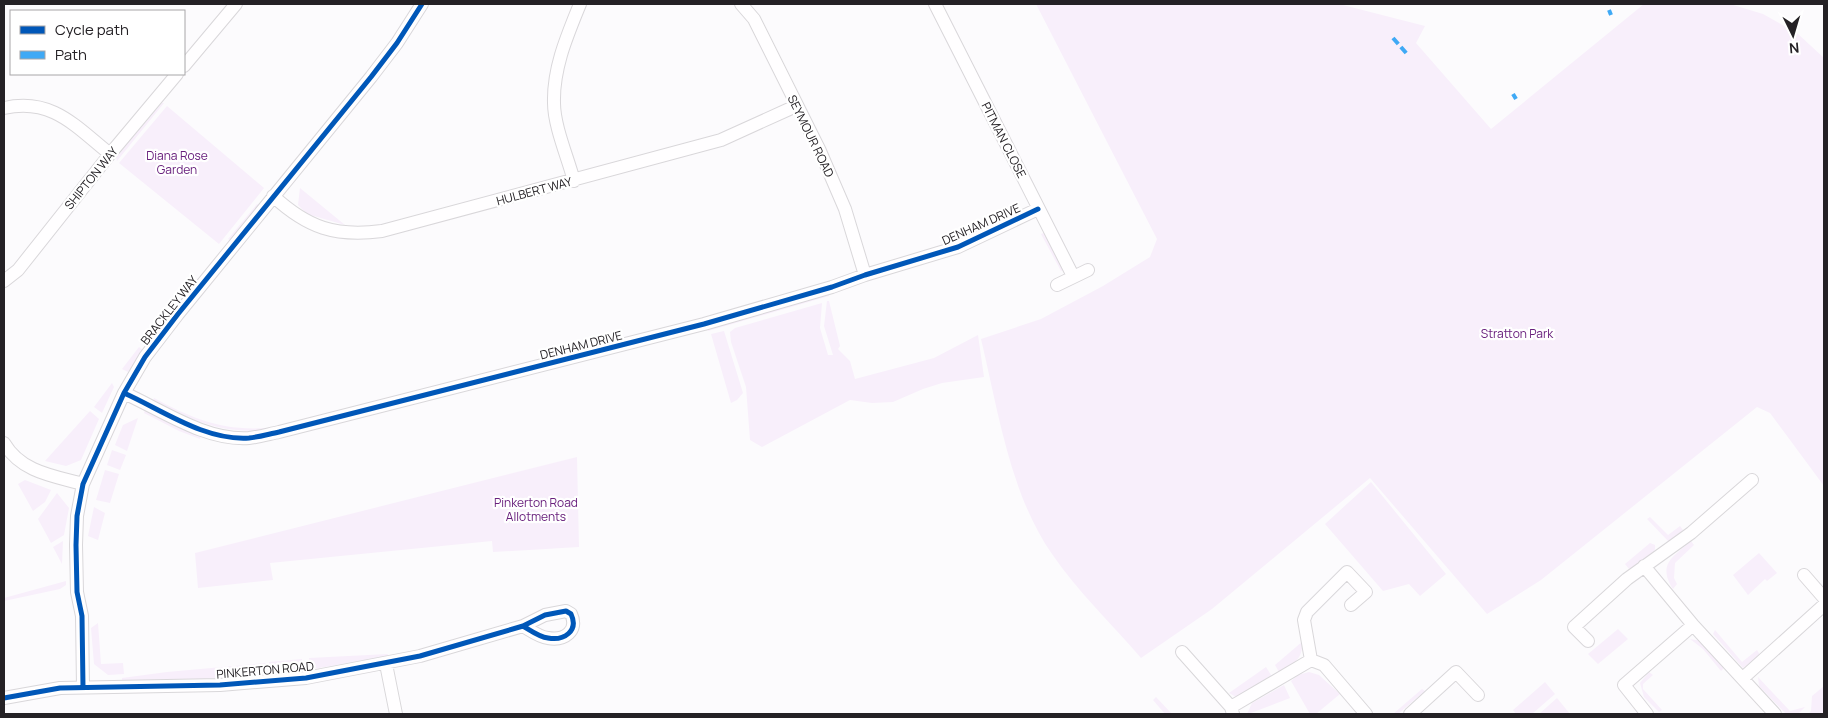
<svg xmlns="http://www.w3.org/2000/svg" width="1828" height="718" font-family="Manrope,sans-serif">
	<style>
		.green { fill: #f8effb }
		.lines { fill: none; stroke-linecap: round; stroke-linejoin: round }
		.minor-casing { stroke: #d9d7da; stroke-width: 14 }
		.minor { stroke: #fffeff; stroke-width: 12 }
		.quiet { stroke: #3fa9f5; stroke-width: 4; stroke-dasharray: 8 4; stroke-linecap: butt }
		.cycleway-casing { stroke: #fff; stroke-width: 8 }
		.cycleway { stroke: #0057b8; stroke-width: 5 }
		.labels { text-anchor: middle; dominant-baseline: central; stroke-width: 4.5; stroke-linejoin: round; paint-order: stroke }
		.street-label { font-size: 12px; fill: #242125; stroke: #fff }
		.park-label { font-size: 12px; fill: #69207d; stroke: #fff }
	</style>
	<rect width="100%" height="100%" fill="#fcfbfd"/>
	<path class="green" d="M1036,4H1339L1425,26L1416,43L1491,129L1644,4H1730L1763,14L1797,33L1824,58V486L1770,413L1757,407L1541,580L1487,614L1370,478L1212,609L1141,658C1112,624 1078,592 1052,554C1010,494 998,410 981,339L1041,319L1103,286L1150,257L1157,239Z
		M162,103H164L117,161L116,157Z
		M167,106L264,188L219,244L119,163Z
		M300,188L345,225L307,214L298,205Z
		M257,204L259,205L230,240L228,239Z
		M1044,233L1063,270L1061,271L1041,234Z
		M829,294V296L708,331V329Z
		M827,301H829L840,346L838,349L850,361L855,379L934,358L978,335L984,377L942,383L923,389L893,402L872,403L850,400L762,447L750,440L746,387L731,342L730,332L735,328L822,303L820,328L828,355H833L824,326Z
		M166,315L168,318L148,341L146,339Z
		M724,331L743,393L737,400L731,403L711,334Z
		M139,347L143,350L128,372L122,369Z
		M112,383L114,387L102,413L94,407Z
		M154,398C191,418 222,431 265,428V430C221,434 192,420 153,401Z
		M145,410L201,436L200,439L179,431L144,413Z
		M90,411L99,419L81,460L66,466L45,461Z
		M138,418L127,451L115,445L123,425Z
		M112,450L126,455L120,470L107,465Z
		M577,457L579,547L493,552L492,541L270,563L273,580L198,588L195,553Z
		M105,470L119,474L110,503L96,500Z
		M25,480L51,490L45,502L33,511L18,484Z
		M1371,482L1446,574L1420,596L1409,584L1383,591L1325,524Z
		M57,493L69,508L64,535L51,543L38,519Z
		M94,507L105,513L98,540L88,536Z
		M1650,517L1668,535L1680,526L1683,530L1669,542L1647,519Z
		M63,541L62,564L53,547Z
		M1691,541L1694,545L1675,563L1674,578L1677,584L1673,589C1657,564 1673,557 1691,541Z
		M1650,543L1655,545C1657,557 1638,564 1629,569L1625,564Z
		M1759,553L1777,573L1767,581L1765,579L1748,595L1733,575Z
		M66,581V585L60,589L4,601V598Z
		M98,623L101,664L123,663L124,674L108,675L94,664L91,628Z
		M1618,629L1628,639L1598,664L1588,654Z
		M1715,630L1742,662L1757,650L1760,655L1743,668L1713,634Z
		M1690,639L1702,641L1724,668L1721,671L1703,649Z
		M1303,641C1301,662 1296,661 1279,672L1275,665Z
		M388,654L387,656L308,670L309,658Z
		M302,659L303,671L276,674L275,666H269V662Z
		M266,663L267,675L186,680L122,681V678L167,672Z
		M1266,667L1271,675L1245,693L1236,697L1229,693Z
		M1309,672L1319,675L1340,694L1316,714H1310L1291,681L1298,675Z
		M1649,672L1653,675L1643,684V689L1662,710L1659,712L1644,697L1640,683Z
		M1758,677L1790,711L1805,707L1798,714H1786L1759,686Z
		M1545,682L1555,694L1532,714H1516L1513,710Z
		M1284,685L1290,698L1251,713V714H1247L1252,703Z
		M1824,686V714H1808L1811,711L1812,696Z
		M1422,689L1425,691L1398,714H1393Z
		M1156,697L1172,714H1165L1153,700Z
		M1557,698L1570,714H1539Z"/>
	<g class="lines">
		<g class="minor-casing">
			<path id="minor" d="M741,4L754,19L820,151L845,209L865,275
				M935,4L1073,276
				M184,66L236,4
				M4,108C52,97 76,127 110,154
				M574,181C568,158 554,126 554,103C553,68 567,36 580,4
				M273,196C308,228 335,237 382,231L721,140L796,106
				M4,281L18,270L110,154L177,74
				M1057,285L1088,270
				M124,393C162,410 205,441 249,438C259,437 269,434 279,432L704,324L832,287L865,275L958,247L1038,209
				M4,443C21,472 53,476 83,484
				M1644,566L1693,625L1775,714
				M1804,575L1824,598
				M566,611L571,614C579,631 564,641 548,638C539,637 530,630 523,626L545,615Z
				M1588,641L1574,627L1627,579L1691,533L1752,480
				M1182,652L1231,707
				M1311,660L1304,620L1307,612L1347,572L1366,592L1351,605
				M386,664L396,714
				M1743,678L1824,605
				M83,687L82,616L77,592L76,545L77,516L83,484L124,393L145,357L178,314L371,77L397,43L422,4
				M4,698L60,688L220,685L306,678L420,656L523,626
				M1233,714L1231,707L1311,660L1324,665L1366,714
				M1410,714L1456,672L1478,695
				M1647,714L1624,685L1693,625"/>
		</g>
		<use href="#minor" class="minor"/>
		<path class="quiet" d="M1609,10L1611,15
			M1393,38L1407,54
			M1513,94L1516,99"/>
		<g class="cycleway-casing">
			<path id="cycleway" d="M124,393C162,410 205,441 249,438C259,437 269,434 279,432L704,324L832,287L865,275L958,247L1038,209
				M566,611L571,614C579,631 564,641 548,638C539,637 530,630 523,626L545,615Z
				M83,687L82,616L77,592L76,545L77,516L83,484L124,393L145,357L178,314L371,77L397,43L422,4
				M4,698L60,688L220,685L306,678L420,656L523,626"/>
		</g>
		<use href="#cycleway" class="cycleway"/>
	</g>
	<g class="labels">
		<g class="street-label">
			<text transform="translate(811 136) rotate(64)">SEYMOUR ROAD</text>
			<text transform="translate(1004 140) rotate(63)">PITMAN CLOSE</text>
			<text transform="translate(91 178) rotate(-51)">SHIPTON WAY</text>
			<text transform="translate(534 191) rotate(-15)">HULBERT WAY</text>
			<text transform="translate(981 224) rotate(-24)">DENHAM DRIVE</text>
			<text transform="translate(169 310) rotate(-52)">BRACKLEY WAY</text>
			<text transform="translate(581 345) rotate(-14)">DENHAM DRIVE</text>
			<text transform="translate(265 670) rotate(-5)">PINKERTON ROAD</text>
		</g>
		<g class="park-label">
			<text x="177" y="155">Diana Rose<tspan x="177" dy="14">Garden</tspan></text>
			<text x="1517" y="333">Stratton Park</text>
			<text x="536" y="502">Pinkerton Road<tspan x="536" dy="14">Allotments</tspan></text>
		</g>
	</g>
	<rect width="1828" height="718" fill="none" stroke="#242125" stroke-width="10"/>
	<rect x="10" y="10" width="175" height="65" fill="#ffffff" stroke="#a7a6a8"/>
	<rect x="20" y="26" width="25" height="8" fill="#0057b8" stroke="#a7a6a8"/>
	<text x="55" y="35" font-size="15" fill="#242125">Cycle path</text>
	<rect x="20" y="51" width="25" height="8" fill="#3fa9f5" stroke="#a7a6a8"/>
	<text x="55" y="60" font-size="15" fill="#242125">Path</text>
	<g transform="translate(1793 35) rotate(175)" stroke="#ffffff" stroke-width="4" paint-order="stroke">
	<path d="M0-4L9 19L0 12L-9 19Z" fill="#242125"/>
	<text y="-8" font-size="14" font-weight="bold" text-anchor="middle" fill="#242125">N</text>
	</g>
</svg>
